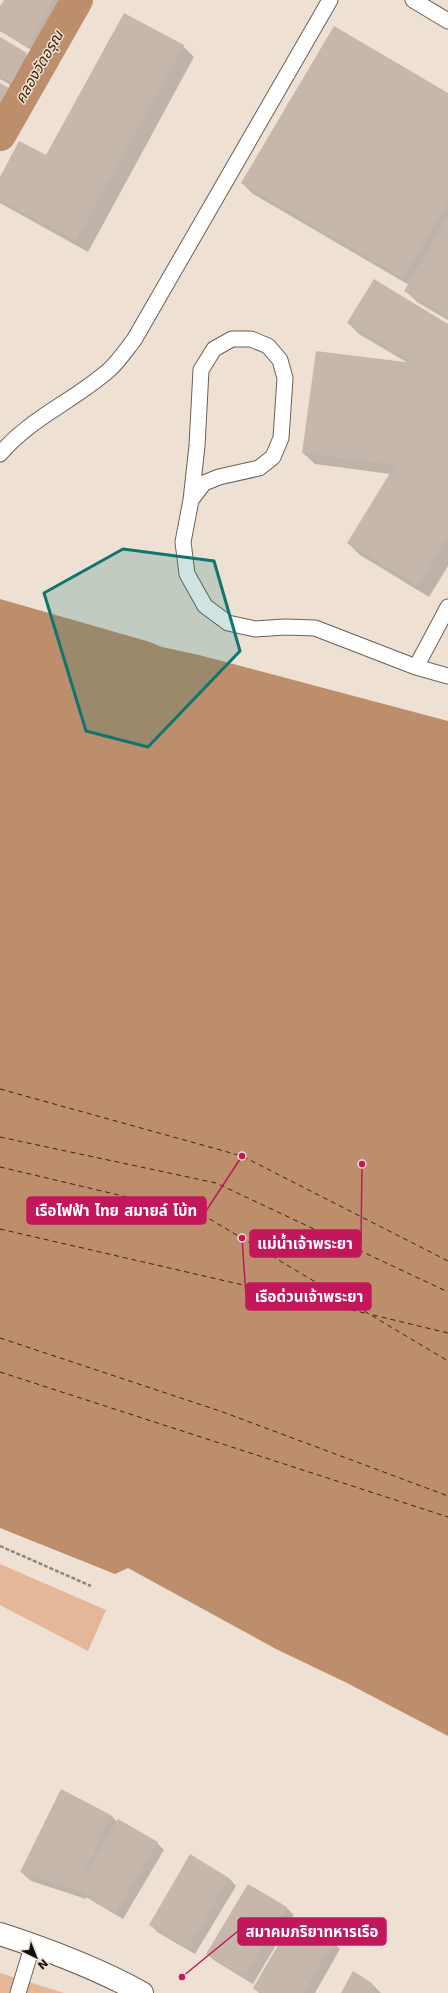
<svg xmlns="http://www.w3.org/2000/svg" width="448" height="1993" font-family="'DejaVu Sans','Noto Sans Thai',sans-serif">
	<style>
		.green { fill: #e3b797 }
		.water { fill: #bd8e6b }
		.shadow { fill: #0003 }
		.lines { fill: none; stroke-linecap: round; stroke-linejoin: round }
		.canal { stroke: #bd8e6b; stroke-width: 32 }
		.ferry { stroke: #422205; stroke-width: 1; stroke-dasharray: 5 4; stroke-linecap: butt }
		.building { fill: #c5b7ac }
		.lane-casing { stroke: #6c5f56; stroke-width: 17 }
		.secondary-casing { stroke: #6c5f56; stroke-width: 24 }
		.path { stroke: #91867d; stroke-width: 2.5; stroke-dasharray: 4 2; stroke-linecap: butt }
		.lane { stroke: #fff; stroke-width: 15 }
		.secondary { stroke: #fff; stroke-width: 22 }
		.marked { fill: #0f766e; fill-opacity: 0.2; stroke: #0f766e; stroke-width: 3; stroke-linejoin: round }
		.labels { text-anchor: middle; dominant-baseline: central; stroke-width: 3; stroke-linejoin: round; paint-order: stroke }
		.water-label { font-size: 15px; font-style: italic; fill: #422205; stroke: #efe0d4 }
		.leader { fill: none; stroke: #c2185b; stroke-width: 1.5 }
		.callout-dot { fill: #c2185b; stroke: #efe0d4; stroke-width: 1.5 }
		.callout { fill: #c2185b; stroke: #c2185b; stroke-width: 1.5 }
		.callout-label { font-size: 15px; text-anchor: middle; font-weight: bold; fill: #fff }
	</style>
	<rect width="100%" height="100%" fill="#efe0d4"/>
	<path class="green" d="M0,1564L106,1610L88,1651L0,1605Z
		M0,1973L64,1993H0Z"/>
	<path class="water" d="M0,599L150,642L162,647L199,655L448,721V1736L347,1683L276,1649L128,1568L115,1574L0,1528Z"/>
	<path class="shadow" d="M5,0H64L36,53L0,31V8Z
		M0,38L26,54L34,62L19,90L0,79Z
		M183,46L194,57L88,252L0,203V179L46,157Z
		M0,85L15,96L0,123Z
		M448,95V320L417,302L406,291L409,285L253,194L242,183Z
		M348,323L448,325V566L429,597L360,555L348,543L390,474L315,464L303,453L408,363L359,334Z
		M111,1815L117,1822L157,1843L164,1850L123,1919L86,1897V1899L31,1881L21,1872Z
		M229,1878L236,1886L195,1954L157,1932L150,1924Z
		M248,1885L287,1908L294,1915L253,1984L215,1961L207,1954Z
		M333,1942L340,1949L315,1993H259L254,1988Z
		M371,1983L381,1993H342Z"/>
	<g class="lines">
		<path class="canal" d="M0,135L77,0"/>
		<path class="ferry" d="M0,1089L242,1156L448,1261
			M0,1137L216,1183L448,1292
			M0,1167L157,1204L208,1218L448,1361
			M0,1229L369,1314
			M373,1315L448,1333
			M0,1338L220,1411L448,1496
			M0,1372L448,1517"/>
	</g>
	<path class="building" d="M4,0H53L28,47L0,29V6Z
		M124,13L184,45L76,241L0,200V177L19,141L46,155Z
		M334,26L448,93V203L403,278L241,183Z
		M0,37L27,53L12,83L0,77Z
		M0,83L9,88L0,103Z
		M448,216V317L404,291Z
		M374,279L448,324V536L418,586L347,543L395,465L302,453L316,351L413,363L347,323Z
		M61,1789L111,1815L76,1890L20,1872Z
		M118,1819L158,1842L116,1913L76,1889Z
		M190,1854L229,1878L188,1948L149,1925Z
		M248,1884L287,1907L245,1977L206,1954Z
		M294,1918L334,1941L303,1993H261L253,1988Z
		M353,1971L372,1983L376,1993H341Z"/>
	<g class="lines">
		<g class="lane-casing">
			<path id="lane" d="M413,0L448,21
				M0,454C30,418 74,401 109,370C118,362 126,350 134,340L330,0
				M191,500L204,483L219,477L259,468L273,457L281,438L285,378L280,360L268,346L251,339H232L214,349L201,370L197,446L191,500L183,542L187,574L205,606L228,623L255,629L285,627L315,628L416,667
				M448,607L416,667L448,676
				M18,1993L33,1944"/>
		</g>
		<g class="secondary-casing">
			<path id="secondary" d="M0,1934C49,1950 97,1968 142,1993"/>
		</g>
		<path class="path" d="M0,1546L91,1586"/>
		<use href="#lane" class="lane"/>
		<use href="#secondary" class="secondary"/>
	</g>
	<path class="marked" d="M123,549L214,561L240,651L148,747L86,731L44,593Z"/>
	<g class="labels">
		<g class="water-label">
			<text transform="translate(39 67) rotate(-60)">คลองวัดอรุณ</text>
		</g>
	</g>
	<path class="leader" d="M242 1156L206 1211M362 1164L361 1244M242 1238L246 1296M182 1977L238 1931"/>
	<g class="callout-dot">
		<circle cx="242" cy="1156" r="4"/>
		<circle cx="362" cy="1164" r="4"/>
		<circle cx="242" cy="1238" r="4"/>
		<circle cx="182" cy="1977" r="4"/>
	</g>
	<g class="callout">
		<rect x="27" y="1197" width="179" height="27" rx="4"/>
		<rect x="250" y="1230" width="111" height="27" rx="4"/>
		<rect x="246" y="1283" width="125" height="27" rx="4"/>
		<rect x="238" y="1918" width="148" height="27" rx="4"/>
	</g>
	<g class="callout-label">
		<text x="116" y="1216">เรือไฟฟ้า ไทย สมายล์ โบ้ท</text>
		<text x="305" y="1249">แม่น้ำเจ้าพระยา</text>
		<text x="309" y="1302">เรือด่วนเจ้าพระยา</text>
		<text x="312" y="1937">สมาคมภริยาทหารเรือ</text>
	</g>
	<g transform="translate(36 1957) rotate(137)" stroke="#efe0d4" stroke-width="3" paint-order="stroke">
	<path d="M0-3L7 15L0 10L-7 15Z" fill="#130e0a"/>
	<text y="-6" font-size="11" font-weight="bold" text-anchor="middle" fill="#130e0a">N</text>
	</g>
</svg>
